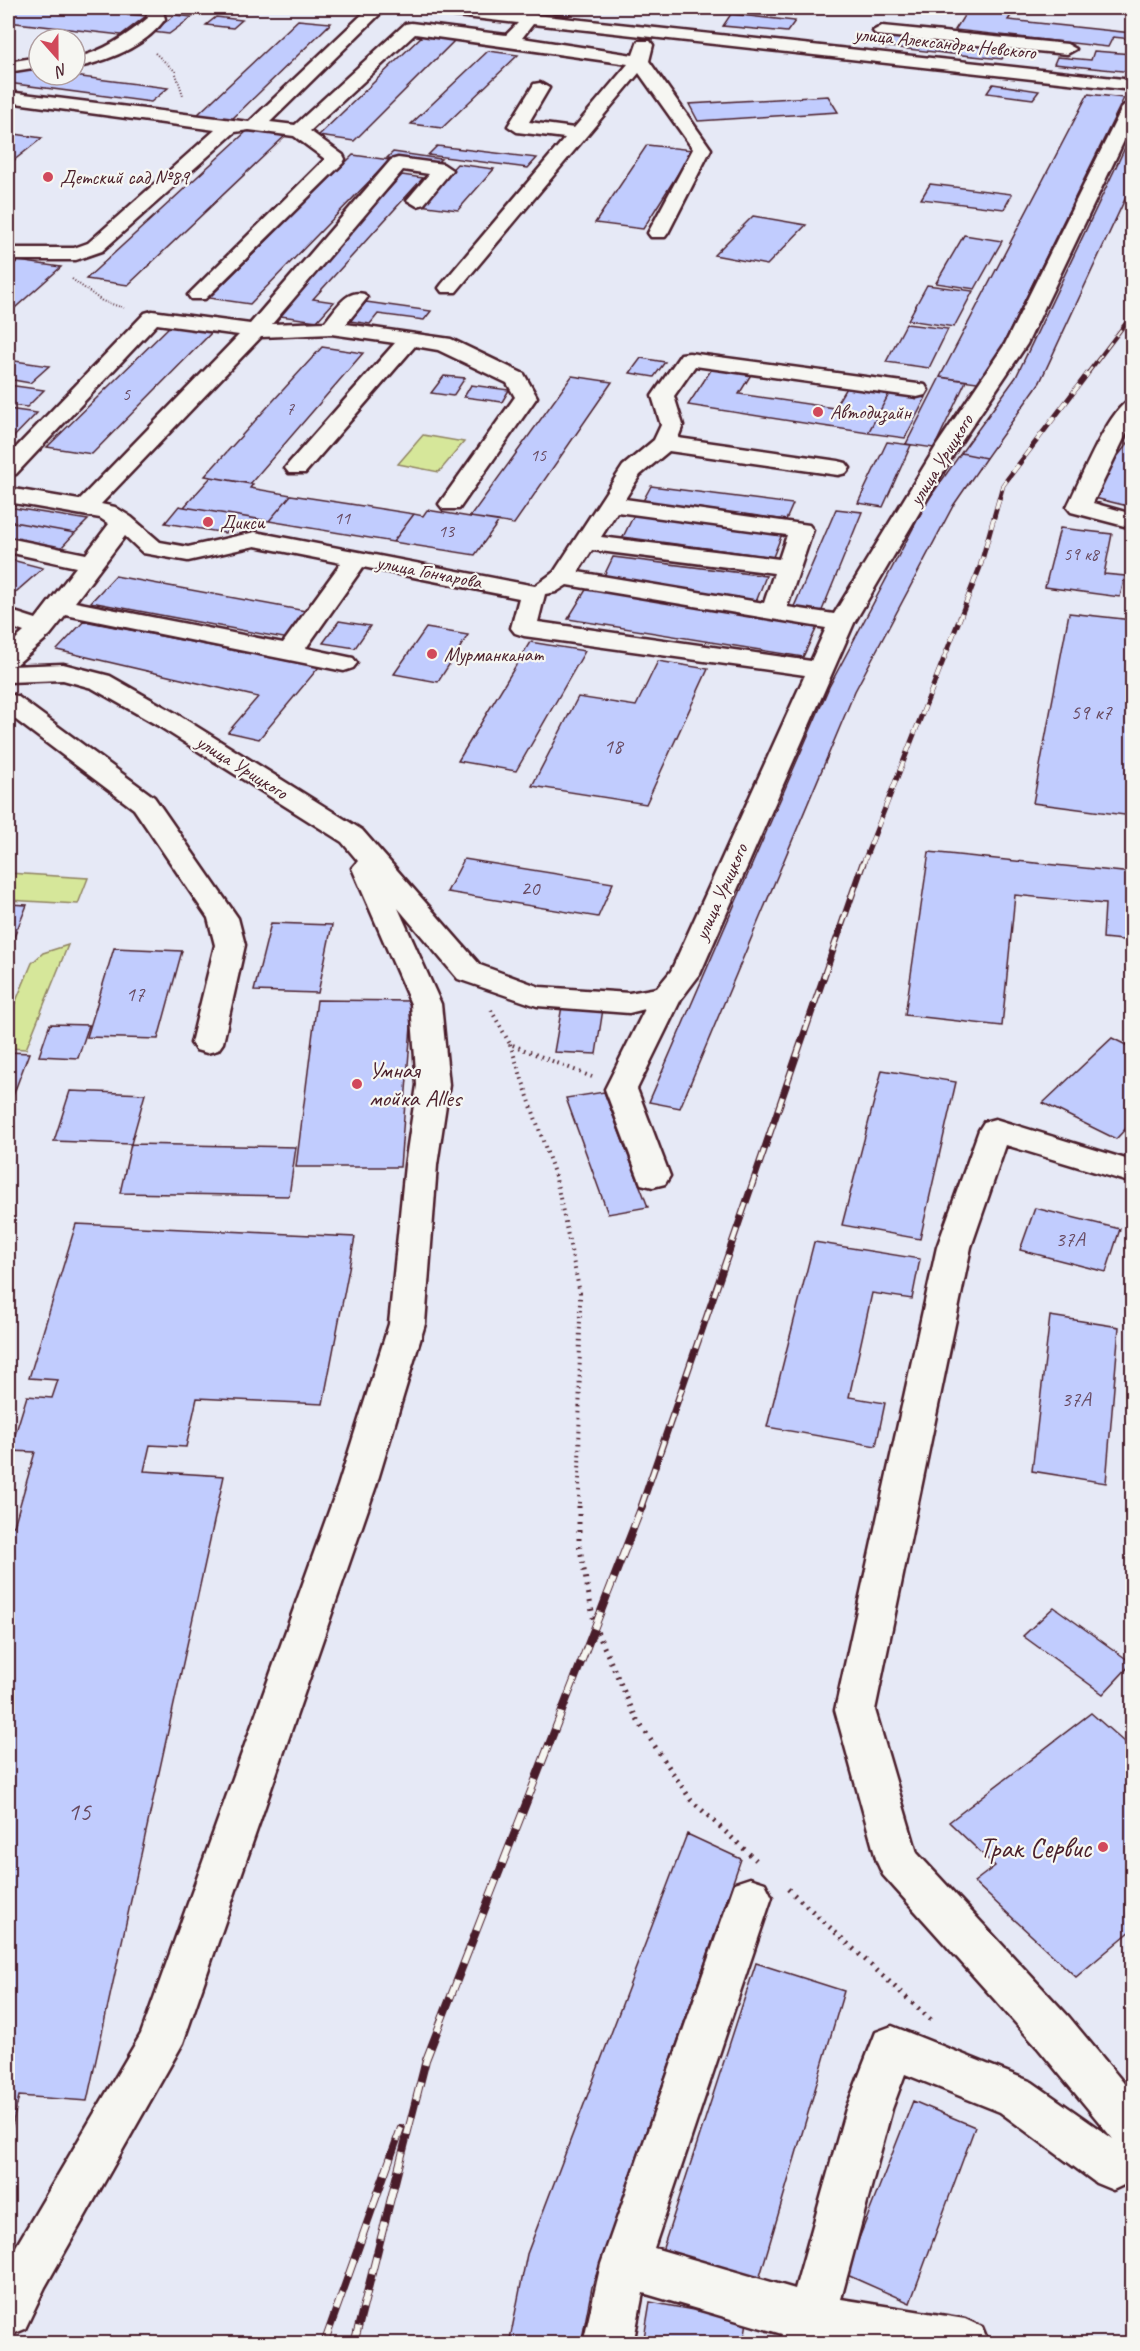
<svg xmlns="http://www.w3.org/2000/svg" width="1140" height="2351" font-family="Caveat,sans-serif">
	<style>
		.green { fill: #d6e79a; stroke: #908362; stroke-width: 1.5 }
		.building { fill: #c1ccfe; stroke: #4a1f2b; stroke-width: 1.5 }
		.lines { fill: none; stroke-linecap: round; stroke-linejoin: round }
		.minor-casing { stroke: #4a1f2b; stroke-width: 5 }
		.path-far2 { stroke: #4a1f2b; stroke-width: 2; stroke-dasharray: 1 2; stroke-linecap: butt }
		.path-far1 { stroke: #4a1f2b; stroke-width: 4; stroke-dasharray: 1.5 4.5; stroke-linecap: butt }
		.path { stroke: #4a1f2b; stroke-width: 5; stroke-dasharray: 2 6; stroke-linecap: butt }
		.minor { fill: #f6f6f2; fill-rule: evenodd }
		.rail-far3-casing { stroke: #4a1f2b; stroke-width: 4 }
		.rail-far2-casing { stroke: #4a1f2b; stroke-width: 5 }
		.rail-far1-casing { stroke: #4a1f2b; stroke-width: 7 }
		.rail-casing { stroke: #4a1f2b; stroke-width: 8 }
		.rail-far3 { stroke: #f6f6f2; stroke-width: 2; stroke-dasharray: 8; stroke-linecap: butt }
		.rail-far2 { stroke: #f6f6f2; stroke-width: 4; stroke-dasharray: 10; stroke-linecap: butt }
		.rail-far1 { stroke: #f6f6f2; stroke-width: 4.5; stroke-dasharray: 14; stroke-linecap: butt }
		.rail { stroke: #f6f6f2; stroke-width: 6; stroke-dasharray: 18; stroke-linecap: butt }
		.poi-dot { fill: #d1495b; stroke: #f6f6f2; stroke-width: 2 }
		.labels { text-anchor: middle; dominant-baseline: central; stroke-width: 4.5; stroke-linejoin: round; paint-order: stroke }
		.far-number-label { font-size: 18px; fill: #684a60 }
		.far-street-label { font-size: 20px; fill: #4a1f2b; stroke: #f6f6f2 }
		.far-poi-label { font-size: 20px; fill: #4a1f2b; stroke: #f6f6f2; text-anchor: start }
		.number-label { font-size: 21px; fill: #684a60 }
		.poi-label { font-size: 24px; fill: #4a1f2b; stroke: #f6f6f2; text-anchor: start }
		.near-number-label { font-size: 26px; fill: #684a60 }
		.near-poi-label { font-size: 28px; fill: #4a1f2b; stroke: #f6f6f2; text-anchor: end }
	</style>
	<rect width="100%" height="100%" fill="#e6e9f6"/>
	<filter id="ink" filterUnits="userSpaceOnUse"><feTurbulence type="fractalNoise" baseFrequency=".0167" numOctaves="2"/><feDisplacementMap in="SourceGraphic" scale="12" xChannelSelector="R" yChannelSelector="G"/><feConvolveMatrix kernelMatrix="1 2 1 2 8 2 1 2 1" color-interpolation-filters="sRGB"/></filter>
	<g filter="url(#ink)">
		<path class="green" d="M423,435L464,442L439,472L398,464Z
			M8,873L88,878L78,904L8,900Z
			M68,945L26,1049L8,1048V1020L32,963L43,953Z"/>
		<path class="building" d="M8,8H75L146,16L121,35L8,22Z
			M560,8H578L568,16L553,14Z
			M969,8H1016L1008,20L1132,33V39L1113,37L1108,47L955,30Z
			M731,14L795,21L787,32L723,26Z
			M175,15L192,17L169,34L152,32Z
			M216,17L242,20L233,28L206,25Z
			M298,20L331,23L230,121L195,117Z
			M425,33L459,36L354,141L318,136Z
			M887,35L949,42L943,53L880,46Z
			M949,42L1008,49L1002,59L943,53Z
			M488,51L518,55L442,128L411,124Z
			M1094,51L1132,54V72L1054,64L1057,57L1091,60Z
			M18,69L39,71V75H66L168,88L151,102L8,83V76Z
			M993,84L1039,91L1033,99L987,93Z
			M1088,94L1124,98L984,383L940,377Z
			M828,96L838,112L698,121L689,104Z
			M247,131L285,136L128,285L86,279Z
			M8,133L42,138L8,165Z
			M1132,133V184L1040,382L986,458L961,453L1016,377Z
			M647,145L693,150L643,229L595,223Z
			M437,146L537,158L528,168L428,155Z
			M393,152L441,159L435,164L387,158Z
			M353,155L390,160L250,304L209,298Z
			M457,164L494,169L458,210L419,205Z
			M402,175L423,178L313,299L334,302L317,321L273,315Z
			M930,184L1012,194L1004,209L921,199Z
			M753,216L806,225L767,265L714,255Z
			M964,235L1002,241L975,289L936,283Z
			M18,261L61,267L8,314V269Z
			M927,285L973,291L954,327L908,320Z
			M366,302L431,311L424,320L378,314L370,324L350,321Z
			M173,323L215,329L92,454L47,447Z
			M906,324L948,329L929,368L886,362Z
			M322,347L363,353L250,484L205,476Z
			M641,358L665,362L654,377L630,373Z
			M8,360L49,366L30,383L8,379Z
			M713,367L752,373L739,394L834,408L847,386L890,392L868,433L688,405Z
			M444,376L465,378L453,396L431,393Z
			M572,376L612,382L514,524L470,517Z
			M940,377L966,381L934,448L906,444Z
			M8,385L44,390L27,407L8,405Z
			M471,385L509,390L502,402L464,397Z
			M890,392L926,397L905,438L868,433Z
			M8,409L37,413L8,443Z
			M1132,438V507L1086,496Z
			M887,442L911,445L883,507L858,503Z
			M961,453L986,458L953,506L855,691L680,1108L649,1102L829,687L928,500Z
			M211,477L253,484L250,488L291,495L269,521L184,507Z
			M651,486L793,504L786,520L643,501Z
			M291,495L350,504L414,514L393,542L269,521Z
			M179,506L184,507L258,519L249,530L230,527L225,533L165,523Z
			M8,507L88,520L75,533L8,521Z
			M836,509L862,512L821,613L793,609Z
			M427,510L470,517L499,521L475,555L393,542L414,514L423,516Z
			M634,515L782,534L773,557L623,537Z
			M8,521L75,533L60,549L8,538Z
			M1060,528L1112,534L1104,574L1125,576L1120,597L1045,587Z
			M613,557L766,576L756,602L601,582Z
			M8,559L43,568L10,597L8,596Z
			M115,576L311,612L289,639L91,602Z
			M587,588L818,625L803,657L568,619Z
			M1069,613L1132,620V816L1033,803Z
			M84,621L319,667L259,739L228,732L258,697L57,650Z
			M339,621L370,626L355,648L323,643Z
			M426,628L468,635L438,682L394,674Z
			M530,642L585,651L516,771L458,761Z
			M658,661L708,669L646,804L532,786L578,697L636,706Z
			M929,852L1132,873V941L1103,938L1105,904L1015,895L1002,1026L905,1015Z
			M464,859L613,883L598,917L447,892Z
			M8,904L27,905L8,952Z
			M271,923L332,925L318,993L254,991Z
			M114,948L182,951L158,1039L87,1037Z
			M317,1000L413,1001L400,1167H296Z
			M562,1006L603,1009L596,1054L554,1052Z
			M50,1024L89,1025L78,1058L39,1056Z
			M1112,1038L1132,1048V1122L1116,1139L1043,1103Z
			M8,1052L29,1053L8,1109Z
			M882,1070L956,1082L920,1239L842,1225Z
			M70,1091L145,1094L131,1144L54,1141Z
			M604,1092L648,1207L608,1214L566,1098Z
			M131,1144L296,1147L289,1196L120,1193Z
			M1035,1208L1120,1229L1106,1272L1020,1250Z
			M76,1224L355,1237L323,1404L197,1398L186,1447L150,1445L144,1471L224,1476L87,2101L19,2096L8,2143V1526H14L35,1452L10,1451L27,1396L52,1398L58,1380L29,1378Z
			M814,1242L920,1259L912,1299L872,1293L849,1397L885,1403L876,1446L767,1427Z
			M1050,1316L1119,1327L1106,1483L1032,1471Z
			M1054,1607L1132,1663L1103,1694L1023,1636Z
			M1091,1713L1132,1749V1930L1076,1977L974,1882L995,1866L949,1822Z
			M687,1834L741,1859L592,2287L581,2344H509L527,2254Z
			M756,1963L844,1991L758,2283L662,2251Z
			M913,2101L975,2127L910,2303L845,2274Z
			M650,2302L747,2320L744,2344H643Z"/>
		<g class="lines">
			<g class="minor-casing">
				<path id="minor" d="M146,8H162L165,19C145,47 107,61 75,68V58C103,52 126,36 148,18Z
					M369,8H386L270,122L295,125L405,24L411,23L506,35L518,23L431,13L425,12L423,8H472L1132,80V90L533,24L522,38L633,55L638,41H650L653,45L649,61L711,149L668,233L665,237H651L648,233L693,149L639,73L456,292H442L439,288L442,284L565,138L517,132L508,126L534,84L540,83L549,88L529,122L574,128L628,64L415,34L310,131L343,155L345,159L343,163L205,299H191L188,295L325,159L294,136L249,130L235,132L102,251L76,260H8V248H74L88,243L215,130L8,102V92L249,122Z
					M882,26L1067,44L1076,49L1067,54L876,35L873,31Z
					M39,57V67L8,72V62Z
					M1132,101V124L1027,344L959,445L854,623L700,974L681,999L637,1089L670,1176L665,1184L653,1187L641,1184L605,1089L645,1009L629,1013L537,1006L458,979L398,908L441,1004L449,1085L437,1165L425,1324L376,1486L183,2043L45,2287L25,2329L8,2336V2260L141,2034L338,1486L389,1324L405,1165L417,1085L411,1004L352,868L358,861L342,842L157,725L92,688L63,680L8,682V646L24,632L8,626V610L36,619L76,567L8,552V538L86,554L109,524L100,518L8,502V488L79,500L239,335L157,324L16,474L8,476V456L145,313L152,311L250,324L391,160L398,158L443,164L452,170L424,204L417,206L407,200L429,174L403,170L272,324L325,322C336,309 346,289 364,294L367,298L346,324L451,339L524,374L537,397L459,509H443L439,504L515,397L507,383L438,350L415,346L305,473H289L285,468L289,463L395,343L331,334L261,337L101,504L115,507L131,517L160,542L188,547L255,532L535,586L554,572L623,466L654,440L661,425L652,396L681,354L689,353L925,385L928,390L925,395L917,397L695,366L674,396L683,425L678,438L838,461L846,463L850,468L846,473L838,475L669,451L640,475L625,499L809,525L813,530L787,607L834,614L937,445L1005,344L1123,106ZM617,512L787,535L779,559L601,537ZM125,536L143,553L188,561L255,546L341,563L283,643L75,602ZM592,550L774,573L764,603L578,572ZM363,567L519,598L511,628L515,633L524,636L805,675L671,971L657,988L629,993L540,987L480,965L362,830L175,713L110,676L63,664L11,666L17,664L50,635L66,615L344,671L353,668L357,663L353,658L306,648ZM567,585L826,628L811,661L538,622L545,594L556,592Z
					M1132,399V422L1093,503L1132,514V528L1071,512L1067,507C1079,484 1110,405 1132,399Z
					M8,694L17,696L154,797L238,918L245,945L223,1043L218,1050L207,1053L196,1050L191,1043L215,945L208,918L134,809L8,714Z
					M995,1119L1132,1161V1183L1006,1145L971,1247L875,1710L917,1853L1069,2017L1132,2093V2181L1113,2190L1096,2183L1000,2112L905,2074L892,2109L841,2299L965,2319L982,2327L989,2344H780L782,2334L643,2293L633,2344H583L601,2264L735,1883L750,1878L765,1883L772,1897L654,2248L795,2289L846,2109L876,2032L892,2026L1032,2082L1113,2139L1037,2047L883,1875L877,1862L835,1710L937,1247L979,1130L984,1122Z"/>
			</g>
			<path class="path-far2" d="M155,53L175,71L183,95
				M72,279L102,301L124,308"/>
			<path class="path-far1" d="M491,1010L510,1044L592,1077
				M510,1044L556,1179L580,1293L579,1507"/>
			<path class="path" d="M579,1506V1544L595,1627L636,1718L691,1800L756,1860
				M788,1889L931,2020"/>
			<use href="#minor" class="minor"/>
			<g class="rail-far3-casing">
				<path id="rail-far3" d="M1087,374L1132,315"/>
			</g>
			<g class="rail-far2-casing">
				<path id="rail-far2" d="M863,864L980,567L1003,485L1088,373"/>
			</g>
			<g class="rail-far1-casing">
				<path id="rail-far1" d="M641,1507L863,863"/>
			</g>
			<g class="rail-casing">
				<path id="rail" d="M324,2344L401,2128
					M354,2344L426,2060L642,1506"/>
			</g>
			<use href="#rail-far3" class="rail-far3"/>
			<use href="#rail-far2" class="rail-far2"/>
			<use href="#rail-far1" class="rail-far1"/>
			<use href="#rail" class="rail"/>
		</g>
	</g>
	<g class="poi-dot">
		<circle cx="48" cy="177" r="6"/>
		<circle cx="818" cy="412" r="6"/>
		<circle cx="208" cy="522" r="6"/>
		<circle cx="432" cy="654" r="6"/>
		<circle cx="357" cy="1084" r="6"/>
		<circle cx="1103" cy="1847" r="6"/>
	</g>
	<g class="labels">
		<g class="far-number-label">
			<text x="126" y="394">5</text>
			<text x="290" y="409">7</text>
			<text x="538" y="455">15</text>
			<text x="342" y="518">11</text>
			<text x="446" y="531">13</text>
			<text x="1081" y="554">59 к8</text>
		</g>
		<g class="far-street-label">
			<text transform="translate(945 43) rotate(6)">улица Александра Невского</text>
			<text transform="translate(941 460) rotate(-58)">улица Урицкого</text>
			<text transform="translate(429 572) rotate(11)">улица Гончарова</text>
			<text transform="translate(242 767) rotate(32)">улица Урицкого</text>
			<text transform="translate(721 892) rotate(-66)">улица Урицкого</text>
		</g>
		<g class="far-poi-label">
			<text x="60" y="177">Детский сад №89</text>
			<text x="830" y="412">Автодизайн</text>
			<text x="220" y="522">Дикси</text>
			<text x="444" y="654">Мурманканат</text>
		</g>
		<g class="number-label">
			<text x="1091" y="712">59 к7</text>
			<text x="613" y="746">18</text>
			<text x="530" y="888">20</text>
			<text x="135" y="994">17</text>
			<text x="1070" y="1239">37А</text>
			<text x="1076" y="1399">37А</text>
		</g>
		<g class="poi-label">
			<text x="369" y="1070">Умная<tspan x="369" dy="28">мойка Alles</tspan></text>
		</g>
		<g class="near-number-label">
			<text x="79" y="1811">15</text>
		</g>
		<g class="near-poi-label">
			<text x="1091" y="1847">Трак Сервис</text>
		</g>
	</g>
	<rect width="1140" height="2351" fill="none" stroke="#f6f6f2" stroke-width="30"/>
	<rect x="15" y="15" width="1110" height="2321" fill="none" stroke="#4a1f2b" stroke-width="2" filter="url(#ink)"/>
	<g transform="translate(57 57) rotate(159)"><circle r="28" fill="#f6f6f2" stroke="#b1a0a2" stroke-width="1.5"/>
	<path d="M0-4.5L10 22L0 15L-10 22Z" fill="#d1495b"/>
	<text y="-9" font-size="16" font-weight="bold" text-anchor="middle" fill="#4a1f2b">N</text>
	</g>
</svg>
